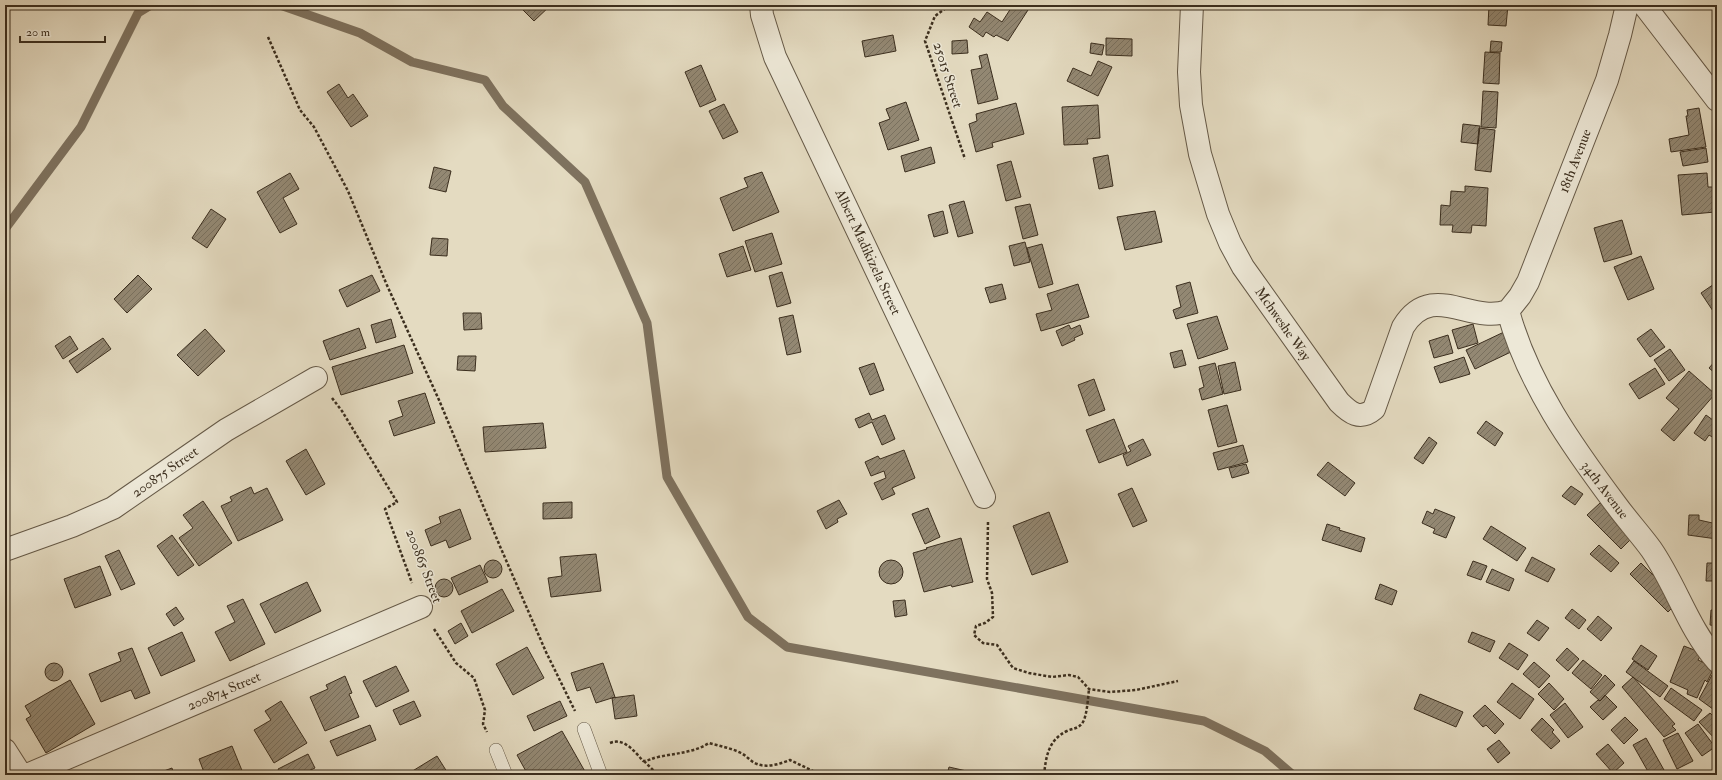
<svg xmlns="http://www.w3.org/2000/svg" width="1722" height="780" font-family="'IM FELL Double Pica',serif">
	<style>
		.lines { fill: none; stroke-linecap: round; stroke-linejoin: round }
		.stream { stroke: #7e725f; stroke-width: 9 }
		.building { fill: url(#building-hatch); stroke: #3b2e1e }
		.lane-casing { stroke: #655947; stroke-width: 14 }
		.street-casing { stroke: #655947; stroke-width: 24 }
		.path { stroke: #3b2e1e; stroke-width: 2.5; stroke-dasharray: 3 2; stroke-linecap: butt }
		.lane { stroke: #ede8d7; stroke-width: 13 }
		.street { stroke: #ede8d7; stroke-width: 22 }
		.labels { text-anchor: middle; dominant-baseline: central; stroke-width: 3; stroke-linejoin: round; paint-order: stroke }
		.street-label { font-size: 14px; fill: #3b2e1e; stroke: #ede8d7 }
	</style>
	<defs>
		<pattern id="building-hatch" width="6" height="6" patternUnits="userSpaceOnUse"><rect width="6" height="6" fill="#938873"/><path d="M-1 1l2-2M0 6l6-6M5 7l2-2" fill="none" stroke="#79705e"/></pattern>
	</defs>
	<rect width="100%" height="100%" fill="#e4dbc1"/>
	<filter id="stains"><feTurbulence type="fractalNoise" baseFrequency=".005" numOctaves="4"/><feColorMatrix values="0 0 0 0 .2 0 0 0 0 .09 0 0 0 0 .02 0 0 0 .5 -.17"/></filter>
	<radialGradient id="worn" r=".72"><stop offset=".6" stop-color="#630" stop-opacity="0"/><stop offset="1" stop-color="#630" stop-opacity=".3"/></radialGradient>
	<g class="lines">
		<path class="stream" d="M280,5L360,33L412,62L485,80L503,106L585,182L647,323L667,477L748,617L787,647L1204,721L1265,751L1293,775
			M5,229L81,127L138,13L151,5"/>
	</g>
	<path class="building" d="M518,5H551L534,21Z
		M1013,5H1020L1028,10L1008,41L996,35L994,37L986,32L983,37L969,27L974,18L980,22L987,12L1002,22Z
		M1489,5H1508L1506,26L1488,25Z
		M893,35L896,51L865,57L862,41Z
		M1106,38L1132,39V56L1106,55Z
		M967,40L968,53L952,54V41Z
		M1491,41L1502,42L1501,52H1490Z
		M1091,43L1104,45L1102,55L1090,53Z
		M1485,52L1500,53L1499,84L1483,83Z
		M987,54L998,99L978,104L971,70L982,68L979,56Z
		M1098,61L1112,67L1098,96L1067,81L1073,68L1091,76Z
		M701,65L716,100L700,107L685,72Z
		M339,84L348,98L353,94L368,116L351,127L327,92Z
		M1483,91L1498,92L1496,128L1481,127Z
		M906,102L919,140L888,150L879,123L890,119L886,109Z
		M1016,103L1024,134L992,143L993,147L976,152L969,124L977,121L976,114Z
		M724,104L738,132L723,139L709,111Z
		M1098,105L1100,138L1087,139L1088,144L1064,145L1062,107Z
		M1699,108L1706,147L1671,152L1669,139L1689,135L1686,116H1688L1687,110Z
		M1463,124L1480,126L1478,144L1461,142Z
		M1479,128L1495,130L1491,172L1475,170Z
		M931,147L935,163L905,172L901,156Z
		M1706,148L1708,162L1683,166L1680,152Z
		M1108,155L1113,186L1099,189L1093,158Z
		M1011,161L1021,197L1006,201L997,165Z
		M434,167L451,171L446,192L429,188Z
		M762,172L779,212L733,231L720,198L748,187L744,178Z
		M290,173L299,189L283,198L297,224L280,233L257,192Z
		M1707,173L1708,187H1713L1714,190L1717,189V209L1715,212L1682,215L1678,175Z
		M1465,186L1488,188L1486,226L1472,225L1471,233L1452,232L1453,225H1440L1441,205L1450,206L1451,191L1465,192Z
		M964,201L973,233L958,237L949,205Z
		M1030,204L1038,235L1023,239L1015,207Z
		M211,209L226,219L207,248L192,238Z
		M943,211L948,233L934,237L928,215Z
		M1155,211L1162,242L1125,250L1117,217Z
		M1622,220L1632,254L1604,262L1594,228Z
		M772,233L782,264L755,272L745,241Z
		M432,238L448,239L447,256L430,255Z
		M1025,242L1030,262L1014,266L1009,246Z
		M1042,244L1053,284L1039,288L1027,248Z
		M743,246L751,270L727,277L719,254Z
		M1641,256L1654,289L1628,300L1614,267Z
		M782,272L791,303L777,307L769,276Z
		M138,275L152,289L127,313L114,299Z
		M372,275L380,291L347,307L339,290Z
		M1190,282L1198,313L1176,319L1173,310L1181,307L1176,286Z
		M1717,282V309L1713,311L1701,293Z
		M1002,284L1006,299L990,303L985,288Z
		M1078,284L1089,317L1041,331L1036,314L1052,310L1047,294Z
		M463,313H481L482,329L464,330Z
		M793,315L801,352L787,355L779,318Z
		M1217,316L1228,349L1198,359L1187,324Z
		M391,319L396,337L376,343L371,325Z
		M1473,324L1478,343L1458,349L1452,330Z
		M1069,325L1071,329L1080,325L1083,334L1074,338L1075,340L1062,346L1056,331Z
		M359,328L366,348L330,360L323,341Z
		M205,329L225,351L198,376L177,355Z
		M1651,329L1665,347L1650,357L1637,339Z
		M1504,332L1513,351L1475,369L1466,350Z
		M1448,335L1453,353L1434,358L1429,341Z
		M70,336L78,349L63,359L55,346Z
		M103,338L111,349L77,373L69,361Z
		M404,345L413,373L341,395L332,367Z
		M1670,349L1685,370L1669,381L1654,360Z
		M1182,350L1186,365L1174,368L1170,353Z
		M458,356H476L475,371L457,370Z
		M1464,357L1470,374L1440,383L1434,367Z
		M1717,359V375L1709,368Z
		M1235,362L1241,390L1224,394L1218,366Z
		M874,363L884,390L870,395L859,368Z
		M1215,363L1223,394L1202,400L1199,389L1204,387L1199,367Z
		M1655,368L1665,384L1639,399L1629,384Z
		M1689,371L1715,394L1674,441L1661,430L1679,409L1666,398Z
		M1094,379L1105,410L1089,416L1078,385Z
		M425,393L435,423L394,436L389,421L403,416L398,401Z
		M1227,405L1237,442L1218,447L1208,410Z
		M869,413L872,420L885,415L895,439L882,445L872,422L859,428L855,419Z
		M1706,415L1717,423V440L1709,435L1705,441L1694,433Z
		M1114,419L1127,452L1099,463L1086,430Z
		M1486,421L1503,433L1495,446L1477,433Z
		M543,423L546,448L485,452L483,427Z
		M1429,437L1437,443L1423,464L1414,458Z
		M1143,439L1151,455L1127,466L1123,455L1131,451L1128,446Z
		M1243,445L1248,462L1218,470L1213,453Z
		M306,449L325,484L306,495L286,461Z
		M904,450L915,478L892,488L895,494L882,500L874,483L886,478L884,471L871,476L865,462L878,456L880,459Z
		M1328,462L1355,483L1345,496L1317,475Z
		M1246,464L1249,473L1232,478L1229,468Z
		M1571,486L1583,494L1575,505L1562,496Z
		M251,487L254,494L267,488L283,520L238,541L221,506L232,501L230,497Z
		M1132,488L1147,521L1133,527L1118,494Z
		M839,500L847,514L837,519L838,522L826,529L817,511Z
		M203,501L232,543L199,566L179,538L193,528L183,515Z
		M572,502V518L543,519V503Z
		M1600,503L1633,537L1621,549L1587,515Z
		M928,508L940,537L925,544L912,514Z
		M460,509L471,539L449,548L446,540L431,546L425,530L441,523L439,517Z
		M1435,509L1455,517L1446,538L1433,533L1435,529L1422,523L1427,511L1433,514Z
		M1049,512L1068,562L1032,575L1013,526Z
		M1689,515H1699V520L1717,524V539L1688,535Z
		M1327,524L1340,528L1339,530L1365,538L1361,552L1322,540Z
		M1491,526L1526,548L1517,561L1483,539Z
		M172,535L194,565L178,576L157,546Z
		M961,538L973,582L952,587L951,585L924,592L913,553L927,549L926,548Z
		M1599,545L1619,563L1611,572L1590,554Z
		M119,550L135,584L121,590L105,556Z
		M596,554L601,591L551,597L548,578L562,576L560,557Z
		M1532,557L1555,569L1548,582L1525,571Z
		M1715,559H1717V581H1706L1707,563H1715Z
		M484 569a9 9 0 1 1 18 0a9 9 0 1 1-18 0Z
		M879 572a12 12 0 1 1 24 0a12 12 0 1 1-24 0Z
		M1473,561L1487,566L1481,580L1467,575Z
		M1641,563L1679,601L1668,612L1630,574Z
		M480,565L488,582L459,595L451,578Z
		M100,566L111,595L75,608L64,579Z
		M1492,569L1514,579L1509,591L1486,582Z
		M435 588a9 9 0 1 1 18 0a9 9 0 1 1-18 0Z
		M307,582L321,611L275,633L260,604Z
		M1380,584L1397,591L1392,605L1375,599Z
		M502,589L514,611L472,633L461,611Z
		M243,599L265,644L230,661L215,632L235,622L227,606Z
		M905,600L907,615L895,617L893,601Z
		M176,607L184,619L174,626L166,614Z
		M1572,609L1586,620L1579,629L1565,618Z
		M1711,610H1717V626L1710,625Z
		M1598,616L1612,628L1601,641L1587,629Z
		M1537,620L1549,628L1539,641L1527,633Z
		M461,623L468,636L455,644L448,631Z
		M182,632L195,661L161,676L148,648Z
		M1472,632L1495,641L1490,652L1468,642Z
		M1509,643L1528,655L1518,670L1499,658Z
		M1641,645L1657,656L1648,670L1632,659Z
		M1684,646L1702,653L1698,660L1709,665L1713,670L1707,682L1705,680L1697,698L1687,694L1688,690L1670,682Z
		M527,647L544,678L513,695L496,664Z
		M132,648L150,693L135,699L131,690L101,702L89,674L121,661L118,653Z
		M1567,648L1579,659L1568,671L1556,660Z
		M1583,660L1602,675L1591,689L1572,673Z
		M1634,661L1668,686L1660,697L1626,672Z
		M1534,662L1550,676L1539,688L1523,674Z
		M603,663L615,697L596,703L590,687L577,691L571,673Z
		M45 672a9 9 0 1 1 18 0a9 9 0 1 1-18 0Z
		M396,666L409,691L376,707L363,681Z
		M1605,675L1615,685L1600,701L1590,692Z
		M1712,675L1717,678V712L1699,699Z
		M345,676L352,693L349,694L359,717L325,731L310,697L328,689L326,685Z
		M1633,677L1675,724L1672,726L1676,730L1664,737L1622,687Z
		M70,680L95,724L46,753L26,719L31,716L25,706Z
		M1512,683L1534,699L1520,719L1497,702Z
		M1549,683L1564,699L1554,710L1538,694Z
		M1671,688L1702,710L1694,721L1664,699Z
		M1420,694L1463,712L1456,727L1414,709Z
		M634,695L637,716L615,719L612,698Z
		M1605,695L1617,707L1603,720L1590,707L1598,700L1600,701Z
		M281,701L307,743L274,763L254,730L271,720L265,711Z
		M414,701L421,716L400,725L393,710Z
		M560,701L567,716L534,731L527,716Z
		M1565,703L1583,727L1568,738L1550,715Z
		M1485,705L1504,724L1495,734L1486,725L1483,727L1473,716Z
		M1710,713L1717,720V741L1699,722Z
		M1625,717L1638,730L1624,744L1611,730Z
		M1542,718L1554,730L1552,732L1560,741L1551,749L1531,730Z
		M1698,724L1715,747L1702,756L1685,733Z
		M370,725L376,740L337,756L330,741Z
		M562,731L587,775H528L517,755Z
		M1678,733L1693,761L1677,769L1663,740Z
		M1646,738L1664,770L1654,775H1650L1633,745Z
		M1499,740L1510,753L1498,763L1487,749Z
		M1608,744L1624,763L1613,773L1596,754Z
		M232,746L243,773L238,775H205L199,759Z
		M308,754L315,768L300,775H281L278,769Z
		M437,756L449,775H406Z
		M949,767L971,772L970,775H947Z
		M172,768L174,775H153Z"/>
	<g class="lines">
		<g class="lane-casing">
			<path id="lane" d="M584,729L601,775
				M496,750L506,775"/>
		</g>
		<g class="street-casing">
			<path id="street" d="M761,5L762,15L775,57L984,497
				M1192,5L1189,72L1191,105L1200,154L1218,214L1230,243L1243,267L1339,402C1350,413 1360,421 1374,409L1403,327C1432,280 1470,325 1508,311
				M1644,5L1717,100
				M1508,311C1528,384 1572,446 1617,506C1628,521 1640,534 1651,549C1676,585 1688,628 1717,661
				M1508,311L1520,296L1528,282L1607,80L1620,35L1627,5
				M5,550L72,526L113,508L226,430L316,378
				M5,750L21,775
				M27,775L421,607"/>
		</g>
		<path class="path" d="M950,5L935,16L925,41L965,159
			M268,37L300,110L314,127L348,191L386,283L439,400L499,544L546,652L575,711
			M332,398L342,411L397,502L385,509L412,583
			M988,522L987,579L992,593L993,617L985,623L976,626L974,635L983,643L997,645L1013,668L1029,673L1052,677L1069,675L1078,677L1089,689L1110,692L1136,690L1178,681
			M434,629L456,663L474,678L485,710L483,724L487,732
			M610,743C624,737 635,752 643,761C649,761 652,758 658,757C676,753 693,753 709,743C720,746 731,748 741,753C747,756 751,762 757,764C767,768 780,764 790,760L815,772L818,775
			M644,761L658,775
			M1044,775C1046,757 1048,740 1067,731C1073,728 1079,729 1083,722C1087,715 1088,698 1089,689"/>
		<use href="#lane" class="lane"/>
		<use href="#street" class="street"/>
	</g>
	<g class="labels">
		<g class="street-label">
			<text transform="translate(948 75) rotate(72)">25015 Street</text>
			<text transform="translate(1575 161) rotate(-69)">18th Avenue</text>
			<text transform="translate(868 252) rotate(65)">Albert Madikizela Street</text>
			<text transform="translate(1283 324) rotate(55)">Mchweshe Way</text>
			<text transform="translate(165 472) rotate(-35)">200875 Street</text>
			<text transform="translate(1605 490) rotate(53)">34th Avenue</text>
			<text transform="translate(424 566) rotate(69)">200865 Street</text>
			<text transform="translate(224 691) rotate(-23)">200874 Street</text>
		</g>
	</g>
	<rect width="1722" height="780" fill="none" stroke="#e4dbc1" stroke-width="20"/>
	<rect x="6" y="6" width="1710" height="768" fill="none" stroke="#3b2e1e" stroke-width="2"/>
	<rect x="10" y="10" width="1702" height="760" fill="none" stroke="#3b2e1e"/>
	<path d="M20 36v6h85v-6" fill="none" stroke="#3b2e1e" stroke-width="2"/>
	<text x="26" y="36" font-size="12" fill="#3b2e1e" stroke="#ede8d7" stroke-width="3" paint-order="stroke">20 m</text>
	<rect width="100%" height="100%" filter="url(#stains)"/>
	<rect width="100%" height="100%" fill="url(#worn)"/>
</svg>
